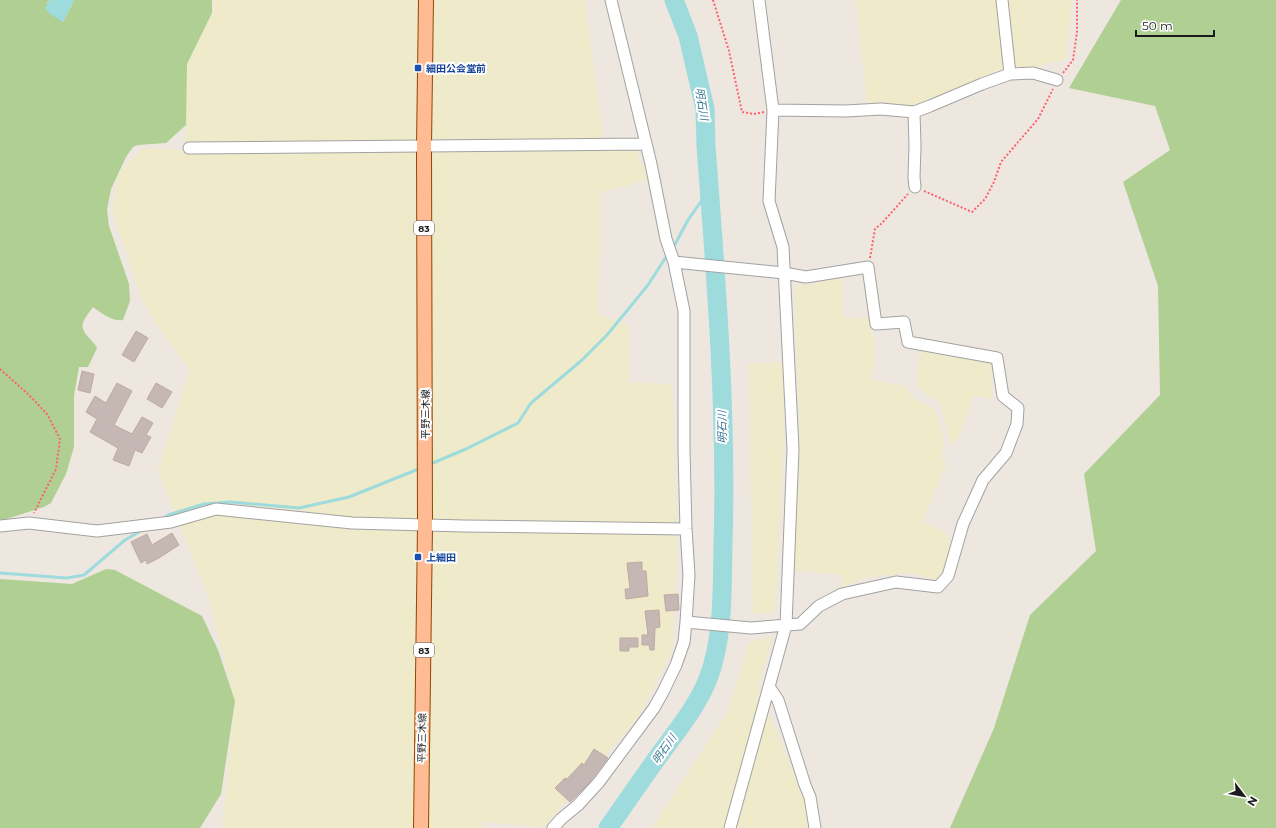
<svg xmlns="http://www.w3.org/2000/svg" width="1276" height="828" font-family="Montserrat,'Noto Sans JP',sans-serif">
	<style>
		.farmland { fill: #eeeaca }
		.forest { fill: #b0cf93 }
		.water { fill: #9edbdd }
		.lines { fill: none; stroke-linecap: round; stroke-linejoin: round }
		.stream { stroke: #9edbdd; stroke-width: 3 }
		.river { stroke: #9edbdd; stroke-width: 19 }
		.building { fill: #c5b7b4; stroke: #bfaaa2 }
		.minor-casing { stroke: #a2a2a2; stroke-width: 13 }
		.major-casing { stroke: #934600; stroke-width: 16 }
		.path { stroke: #fe606e; stroke-width: 2; stroke-dasharray: 2 2; stroke-linecap: butt }
		.minor { stroke: #fff; stroke-width: 11 }
		.major { stroke: #ffbc94; stroke-width: 14 }
		.transit-dot { fill: #1a4fb4; stroke: #fff; stroke-width: 1.5 }
		.labels { text-anchor: middle; dominant-baseline: central; stroke-width: 4; stroke-linejoin: round; paint-order: stroke }
		.shield { fill: #fff; stroke: #5f5f5f; stroke-width: 1 }
		.shield-label { font-size: 9px; font-weight: bold; fill: #1b1b1b }
		.transit-label { font-size: 10px; font-weight: bold; fill: #164399; stroke: #fff; text-anchor: start }
		.street-label { font-size: 10px; fill: #1b1b1b; stroke: #fff }
		.water-label { font-size: 11px; font-style: italic; fill: #3d7a96; stroke: #fff }
	</style>
	<rect width="100%" height="100%" fill="#ede7e0"/>
	<path class="farmland" d="M215,0H585L604,145L636,149L648,180L601,192L598,315L629,325V382L672,384L677,543L673,649L639,716L544,827L483,822L482,828H222L235,701L208,595L158,471L190,370L156,323L143,301L112,210L118,175L142,148L185,150L187,64L212,13Z
		M856,0H997L1004,69L914,106L867,103Z
		M1008,0H1072L1066,60L1044,64L1041,69L1015,67Z
		M842,275L844,318H870L876,354L870,380L905,386L913,398L934,409L945,441L941,457L947,463L922,522L942,530L951,540L949,562L936,580L911,573L862,578L840,589L842,575L792,570L799,434L795,285H811Z
		M920,350L991,362L992,399L974,395L956,444L951,443L939,402L924,392L917,385Z
		M783,362L784,438L775,613L753,614L749,364Z
		M773,637L758,688L812,816L810,828H652L728,711L749,642Z"/>
	<path class="forest" d="M0,0H50L47,3L63,22L74,0H212V13L187,64L186,125L166,143L138,145L133,147L126,157L111,189L107,210L109,226L129,284L130,301L123,320C113,322 101,313 93,307C84,320 77,325 89,338C92,341 95,344 97,348L88,367H79L74,396V447L66,474L51,503L44,507L0,521Z
		M1121,0H1276V828H950L994,728L1030,615L1096,551L1084,474L1160,395L1158,286L1123,182L1170,150L1155,106L1069,88Z
		M106,569L115,570L202,616L218,650L235,701L221,794L200,828H0V579L72,584Z"/>
	<path class="water" d="M50,0H74L63,22L50,14L45,8Z"/>
	<g class="lines">
		<path class="stream" d="M673,248L688,220L709,190
			M428,465L466,449L518,423L531,403L582,360L607,335L648,285L668,254
			M163,519L168,515L204,504L230,502L299,508L349,497L421,468
			M0,573L67,578L84,575L125,540L144,529"/>
		<path class="river" d="M608,828C627,801 646,773 666,746C682,724 698,704 708,679C724,637 722,589 723,544C727,411 716,278 706,146L705,109L688,36L674,0"/>
	</g>
	<path class="building" d="M136,331L148,338L134,362L122,355Z
		M82,371L94,374L90,393L78,390Z
		M117,383L132,391L114,425L132,434L142,417L153,423L146,435L151,437L142,453L135,450L129,466L113,460L118,448L90,432L97,419L86,412L95,396L106,403Z
		M156,383L172,392L162,408L147,399Z
		M172,533L179,545L159,558L147,564L146,560L141,563L131,542L147,534L152,545Z
		M642,562V571H646L648,596L626,599L625,589H630L627,563Z
		M678,594L679,610L666,611L664,595Z
		M659,610L660,627L655,628L654,650H650L649,645H642V635H648L645,611Z
		M620,638H638V647H629V651H620Z
		M594,749L608,758L588,784L570,802L555,788L565,778L567,779L582,763L584,765Z"/>
	<g class="lines">
		<g class="minor-casing">
			<path id="minor" d="M1002,0L1010,74L1033,73L1057,80
				M773,110L846,111L881,109L914,112L930,106L982,84L1010,74
				M914,112L915,146L914,177L915,187
				M189,148L645,144
				M674,262L784,273L806,277L868,267L876,324L904,322L908,342L997,358L1003,396L1018,408L1017,424L1006,453L983,480L963,524L948,576L938,587L896,582L842,594L819,606L800,624L751,628L686,622
				M0,526L29,523L97,531L171,522L216,509L352,523L464,526L686,529
				M770,688L778,700L805,785L810,797L815,828
				M553,828L561,819L578,805L599,782L654,708L663,692L676,665L684,642L686,622L689,575L686,529L684,450V311L674,262L666,239L651,164L611,0
				M730,828L786,625L793,449L783,247L769,201L773,110L759,0"/>
		</g>
		<g class="major-casing">
			<path id="major" d="M421,828L425,526L424,146L426,0"/>
		</g>
		<path class="path" d="M713,0L729,51L742,112L754,114L764,112
			M1063,73L1073,60L1077,32V0
			M924,191L972,212L985,199L994,182L1001,162L1038,119L1053,89
			M870,258L875,229L882,223L908,194
			M0,369L29,395L47,414L60,439L56,469L34,513"/>
		<use href="#minor" class="minor"/>
		<use href="#major" class="major"/>
	</g>
	<g class="transit-dot">
		<rect x="414" y="64" width="8" height="8" rx="2"/>
		<rect x="414" y="553" width="8" height="8" rx="2"/>
	</g>
	<g class="labels">
		<g class="shield">
			<rect x="414" y="221" width="20" height="14" rx="3"/>
			<rect x="414" y="643" width="20" height="14" rx="3"/>
		</g>
		<g class="shield-label">
			<text x="424" y="228">83</text>
			<text x="424" y="650">83</text>
		</g>
		<g class="transit-label">
			<text x="426" y="68">細田公会堂前</text>
			<text x="426" y="557">上細田</text>
		</g>
		<g class="street-label">
			<text transform="translate(425 414) rotate(-90)">平野三木線</text>
			<text transform="translate(422 738) rotate(-89)">平野三木線</text>
		</g>
		<g class="water-label">
			<text transform="translate(702 104) rotate(81)">明石川</text>
			<text transform="translate(722 427) rotate(-91)">明石川</text>
			<text transform="translate(664 749) rotate(-55)">明石川</text>
		</g>
	</g>
	<g transform="translate(1244 796) rotate(122)" stroke="#ffffff" stroke-width="3" paint-order="stroke">
	<path d="M0-3L7 15L0 10L-7 15Z" fill="#1b1b1b"/>
	<text y="-6" font-size="11" font-weight="bold" text-anchor="middle" fill="#1b1b1b">N</text>
	</g>
	<path d="M1136 30v6h78v-6" fill="none" stroke="#1b1b1b" stroke-width="2"/>
	<text x="1142" y="30" font-size="12" fill="#1b1b1b" stroke="#ffffff" stroke-width="3" paint-order="stroke">50 m</text>
</svg>
